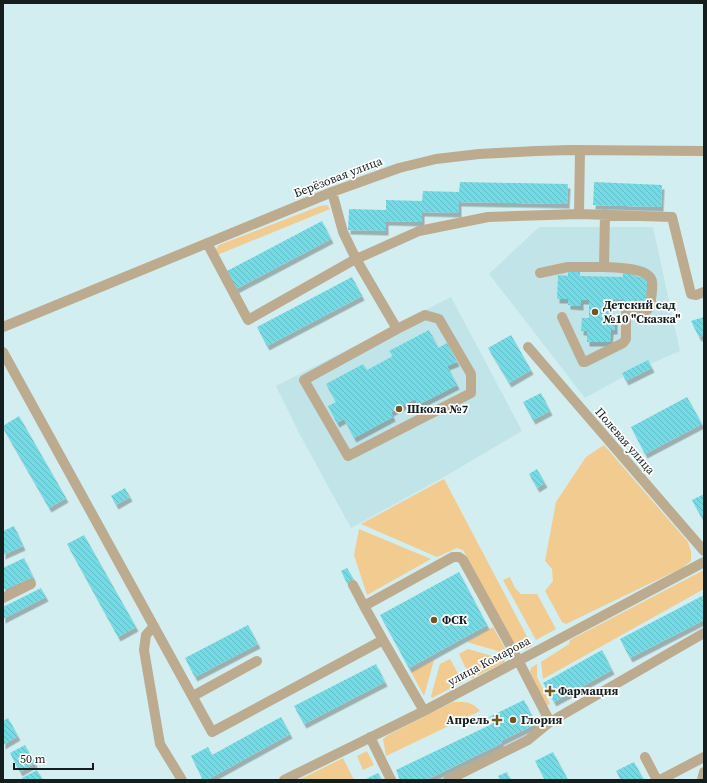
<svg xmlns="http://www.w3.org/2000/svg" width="707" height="783" font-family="'Source Serif 4',serif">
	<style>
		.built { fill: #c0e4e8 }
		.grass { fill: #f1cb8f }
		.building { fill: url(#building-back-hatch); filter: url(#shadow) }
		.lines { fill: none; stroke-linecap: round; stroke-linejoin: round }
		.minor { stroke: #bdab90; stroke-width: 10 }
		.poi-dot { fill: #705527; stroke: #fff; stroke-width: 1.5 }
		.labels { text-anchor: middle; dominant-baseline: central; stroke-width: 3.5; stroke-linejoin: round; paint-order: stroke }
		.street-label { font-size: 12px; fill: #141e1f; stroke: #fff }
		.poi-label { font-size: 12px; font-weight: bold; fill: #141e1f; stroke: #fff; text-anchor: start }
	</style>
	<defs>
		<pattern id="building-back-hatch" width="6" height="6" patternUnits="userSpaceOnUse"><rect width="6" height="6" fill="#76dae4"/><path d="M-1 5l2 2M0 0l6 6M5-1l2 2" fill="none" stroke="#65bbc3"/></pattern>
		<filter id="shadow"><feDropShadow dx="2.5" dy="4.5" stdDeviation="0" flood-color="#0004"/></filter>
	</defs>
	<rect width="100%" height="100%" fill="#d3eef1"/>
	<path class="built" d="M539,227H653L680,351L650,364L652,368L626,381L623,377L585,398L489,274Z
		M451,297L522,431L444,477L351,528L299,433L276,386Z"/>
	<path class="grass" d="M327,205L330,209L217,255L216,249L219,245L320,206Z
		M604,445L688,542L691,552V561L682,568L566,624L562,622L545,591L553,581L552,569L545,561L556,502L586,457Z
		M444,479L532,646L523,650H518L463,550L457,548L437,557L361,524Z
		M359,529L431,559L367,595L354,555Z
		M704,570V589L543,679L541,662L569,644L570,640Z
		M510,577L515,588L521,594H537L556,629L536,640L503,580Z
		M493,627L508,654L467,642Z
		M468,649L503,659L505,662L471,679L459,654Z
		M450,659L463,682L432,698L431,696L440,664Z
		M434,660L424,696L411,672Z
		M537,664V677L550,704L546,706L530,672L531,668Z
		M453,702C467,702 471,701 480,711L386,756L383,739L388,735Z
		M367,751L374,765L363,770L357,756Z
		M343,758L354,780H299Z"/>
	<path class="building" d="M460,182L568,184L567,204L459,202V213L422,212V222L386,221V231L348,230L349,209L386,210V200L422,201L423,191L459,192Z
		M594,182L662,185L661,207L593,205Z
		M322,221L331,239L236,289L227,271Z
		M568,272H580V276L623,277V272H635V277H647L646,301L634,300V305L623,304V300H609V319H615V330H611L610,342H587V331H581L582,318H589V300H581V306L568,305V299H557L558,275L568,276Z
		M352,277L362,296L267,346L257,327Z
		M704,317V335L699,337L691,321Z
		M429,330L438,348L447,343L457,362L447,366L457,385L418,405L415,399L391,412L393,417L354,438L344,419L337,423L328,406L336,402L326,384L363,364L367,370L393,356L389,351Z
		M511,335L531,370L509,383L488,348Z
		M648,360L652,368L626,381L622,373Z
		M541,393L550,411L533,420L523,402Z
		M687,397L702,424L645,454L631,427Z
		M19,416L66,498L49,508L3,428V426Z
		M537,469L545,483L537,488L529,474Z
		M125,488L130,497L116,505L111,496Z
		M704,494V522L692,500Z
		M14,526L23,546L3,555V531Z
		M84,535L136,627L118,637L67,544Z
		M24,558L33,577L3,590V568Z
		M347,568L354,580L347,583L341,571Z
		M459,572L487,625L409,668L380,615Z
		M41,588L46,597L3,619V607Z
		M704,595V620L630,658L620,639Z
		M248,625L258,644L195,677L185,658Z
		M602,650L612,670L554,702L543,683Z
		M376,664L385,682L304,724L294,706Z
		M524,700L536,724L501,741L502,743L426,780H400L396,770L492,724L489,717Z
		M281,717L290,734L207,780H203L191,756L208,747L212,755Z
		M8,718L18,736L3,745V721Z
		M25,745L35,763L20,772L10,753Z
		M553,752L568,780H545L535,761Z
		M634,762L644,780H621L616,771Z
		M37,770L43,780H23L22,778Z
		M507,772L510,780H500L498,776Z
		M378,773L382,780H364Z"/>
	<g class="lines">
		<path class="minor" d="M580,150L579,214L672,217L691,294L696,295L704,292
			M332,192L343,232L356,259L397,329L425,315L439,319L471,374V393L348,456L304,380L397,329
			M207,243L248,320L352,261L419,231L488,217L579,214
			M540,273L568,267H604L605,214
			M562,317L583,362H585L623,343L626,339V314L647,310L650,307C651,299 653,290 652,282C650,267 616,268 604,267
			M3,327L332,192L399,168L436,159L479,154L536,151L571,150L704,151
			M528,347L704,551
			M3,352L212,732L383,640L424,711
			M353,585L364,606
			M3,598L31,584
			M154,626L146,635L144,650L160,744L182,780
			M383,640L364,606L453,557H459L463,560L518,660L550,722
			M193,696L257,661
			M370,737L391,780
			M645,757L657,780
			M284,780L424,711L704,562
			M448,780L528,740L550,722L704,633
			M660,780L704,757
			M702,780L704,772"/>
	</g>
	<g class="poi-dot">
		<circle cx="595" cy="312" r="4"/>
		<circle cx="399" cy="409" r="4"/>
		<circle cx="434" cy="620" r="4"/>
		<path d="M548 685h4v4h4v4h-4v4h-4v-4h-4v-4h4z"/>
		<path d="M495 714h4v4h4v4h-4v4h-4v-4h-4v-4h4z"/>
		<circle cx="513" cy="720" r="4"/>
	</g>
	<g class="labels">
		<g class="street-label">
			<text transform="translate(338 177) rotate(-21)">Берёзовая улица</text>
			<text transform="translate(625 441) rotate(49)">Полевая улица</text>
			<text transform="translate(489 661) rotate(-28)">улица Комарова</text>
		</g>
		<g class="poi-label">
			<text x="603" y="305">Детский сад<tspan x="603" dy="14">№10 "Сказка"</tspan></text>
			<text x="407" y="409">Школа №7</text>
			<text x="442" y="620">ФСК</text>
			<text x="558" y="691">Фармация</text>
			<text x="489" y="720" text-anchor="end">Апрель</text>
			<text x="521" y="720">Глория</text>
		</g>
	</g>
	<rect width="707" height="783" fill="none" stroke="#141e1f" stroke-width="8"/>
	<path d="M14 763v6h79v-6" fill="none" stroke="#141e1f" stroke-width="2"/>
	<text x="20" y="763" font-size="12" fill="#141e1f" stroke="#ffffff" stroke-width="3" paint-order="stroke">50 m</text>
</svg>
